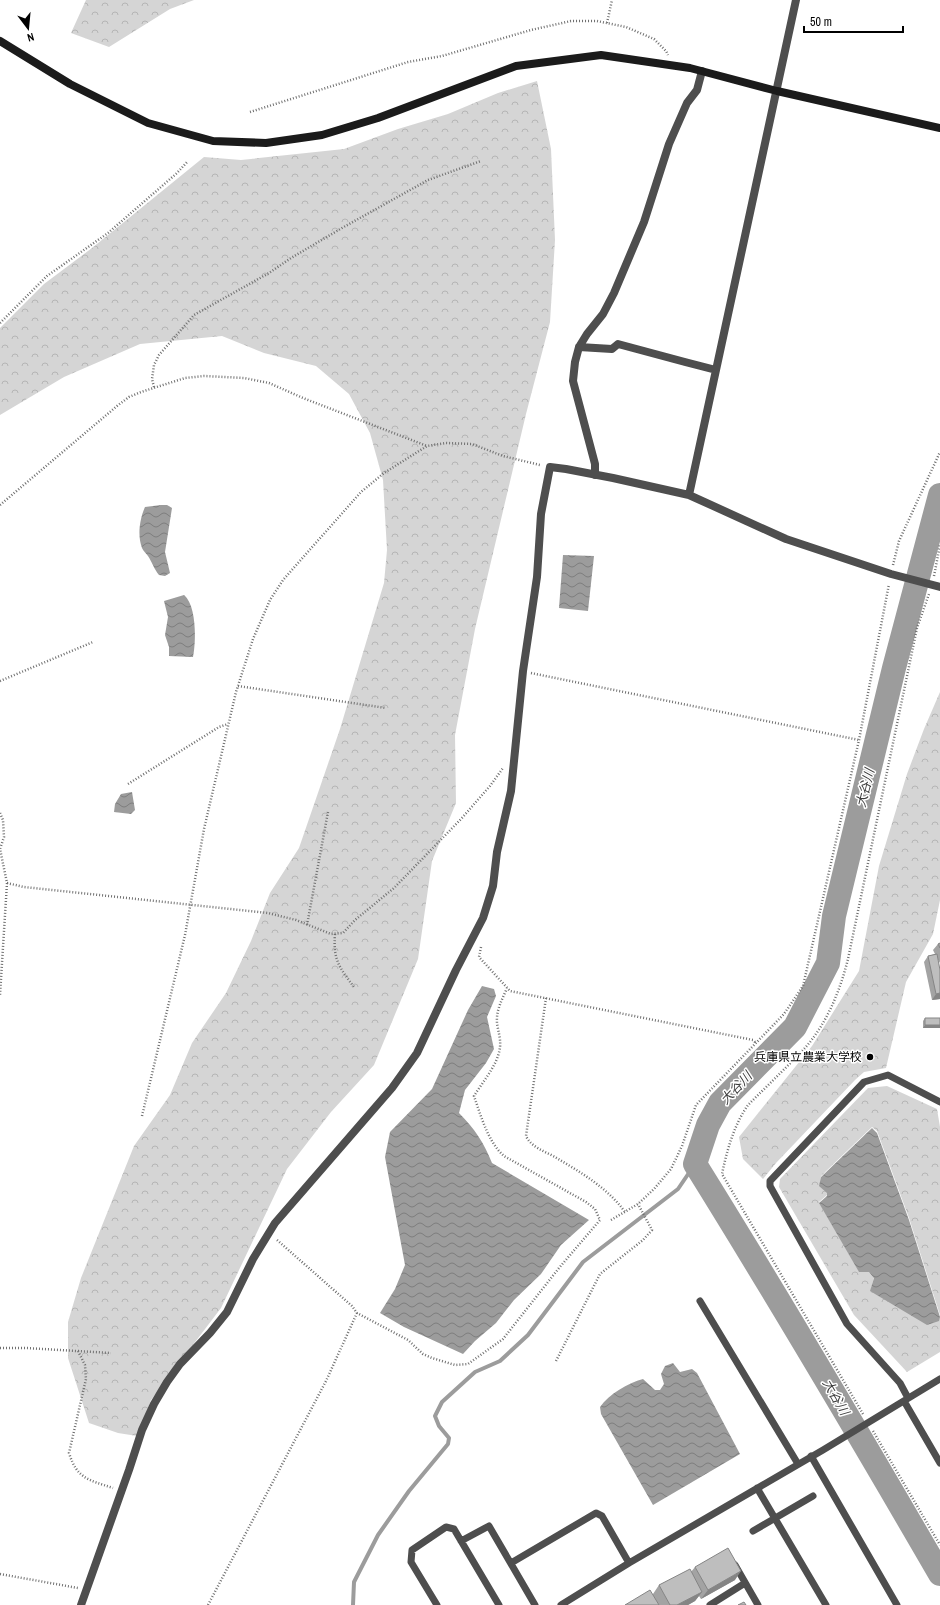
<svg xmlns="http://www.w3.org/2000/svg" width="940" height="1605" font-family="'Archivo Narrow','Noto Sans JP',sans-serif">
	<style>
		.forest { fill: url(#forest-crowns) }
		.water { fill: url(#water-waves) }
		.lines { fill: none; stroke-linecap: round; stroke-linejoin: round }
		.stream { stroke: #9c9c9c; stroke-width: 4 }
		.river { stroke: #9c9c9c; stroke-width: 24 }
		.path { stroke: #707070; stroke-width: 2.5; stroke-dasharray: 1 2; stroke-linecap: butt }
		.lane { stroke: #4e4e4e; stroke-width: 7 }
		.street { stroke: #4e4e4e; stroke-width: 8 }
		.secondary { stroke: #1b1b1b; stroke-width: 8 }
		.wall { fill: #a3a3a3 }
		.shaded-wall { fill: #858585 }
		.building { fill: #bebebe; stroke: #858585 }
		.poi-dot { fill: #000; stroke: #fff; stroke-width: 1.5 }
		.labels { text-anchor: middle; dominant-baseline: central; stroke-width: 3; stroke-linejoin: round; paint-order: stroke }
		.poi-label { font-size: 12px; fill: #000; stroke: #fff; text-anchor: end }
		.water-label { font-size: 13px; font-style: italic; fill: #3d3d3d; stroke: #fff }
	</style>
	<defs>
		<pattern id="forest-crowns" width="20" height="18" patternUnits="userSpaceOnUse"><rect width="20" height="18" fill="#d5d5d5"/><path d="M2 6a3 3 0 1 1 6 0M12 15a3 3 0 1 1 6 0" fill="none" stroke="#b5b5b5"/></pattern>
		<pattern id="water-waves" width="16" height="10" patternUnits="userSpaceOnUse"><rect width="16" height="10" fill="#9c9c9c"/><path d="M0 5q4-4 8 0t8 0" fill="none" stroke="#7d7d7d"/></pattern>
	</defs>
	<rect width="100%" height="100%" fill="#fff"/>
	<path class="forest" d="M86,0H194L170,9L109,47L71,33Z
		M537,81L551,149L555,240L550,322L526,414L475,629L455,735L456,803L432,861L418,959L374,1065L331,1112L287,1169L221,1308L151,1400L137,1436L118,1433L89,1423L68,1358V1322L81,1278L134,1146L170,1095L192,1043L226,993L251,941L270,893L299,848L340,729L384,583L387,550L383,480L370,433L349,394L316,366L264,353L222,336L140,344L64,377L0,415V328L44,284L92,248L204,157L241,160L344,149L398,129L448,114L498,93Z
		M940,692V900L933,934L906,982L886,1068L864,1072L855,1080L776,1163L763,1179L743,1159L739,1137L812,1046L859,971L879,866L907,774L924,729Z
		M887,1086L937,1109L940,1127V1315L909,1218L877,1131L872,1127L821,1176L820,1184L827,1192V1195L819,1202L859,1271L869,1270L874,1277L871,1289L927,1323L940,1318V1352L907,1372L854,1315L779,1187L780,1179L868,1088Z"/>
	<path class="water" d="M161,505H167L172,508L165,552L170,573L165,576L159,575C154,569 152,562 148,556C146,553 143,551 142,548C137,535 140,518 145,507Z
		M563,555L594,556L588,611L559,608Z
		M184,595C197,606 196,642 193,657L169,656V647L165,635L168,617L164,601Z
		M132,792L135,810L131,814L114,812L115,804L121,794Z
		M482,986L494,989L496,996L487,1017L494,1049L486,1063L465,1090L459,1113C475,1129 484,1143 492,1163L589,1220L561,1245L541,1274L514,1300L496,1323L475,1341L463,1354L404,1327L380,1313L395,1289L405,1265L385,1157L390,1132L432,1089L468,1010Z
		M872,1128L877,1133L909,1220L940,1317L939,1321L927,1325L870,1291L874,1278L869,1272H859L819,1203L827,1196V1193L819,1186L821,1177Z
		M673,1363L680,1372L692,1369L697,1373L740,1454L653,1505L601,1414L600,1407C609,1394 628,1383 643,1379L655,1390H660L664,1384L661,1374L665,1366Z"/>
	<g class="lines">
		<path class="stream" d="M353,1605L354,1582L378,1535L409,1491L448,1444L449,1438L439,1426L435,1416L442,1402L475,1372L500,1361L528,1335L583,1262L678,1189L695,1164"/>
		<path class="river" d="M940,495L894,668L834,916L828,963L795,1027L720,1103L708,1125L695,1164C779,1299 860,1436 940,1574"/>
		<path class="path" d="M607,23L612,0
			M250,112L408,62L442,56L531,30L571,21H597L626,27L654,39L666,51L668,55
			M0,323L47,276L108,233L177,173L188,161
			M154,387L152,379L154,365L159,355L194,315L269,273L291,258L342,228L428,180L481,161
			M0,505L117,406L129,397L141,392L185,378L204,376L244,378L269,383L303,398L427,446
			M893,565L899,541L940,452
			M934,576L940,545
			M531,673L859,740
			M0,681L93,642
			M238,686L386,708
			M128,784L219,727L228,724
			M0,813L3,820L4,837L0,849L7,883L0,995
			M7,883L24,887L268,913L296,920L331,934L343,933L355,920L394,888L461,819L490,786L503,768
			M307,925L328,812
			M335,934C333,960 339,967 354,987
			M481,947L479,957L510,991L753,1040L756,1043
			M546,998L526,1136C531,1147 544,1151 555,1157C580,1172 608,1188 625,1212
			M142,1116L185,935L204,829L236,692L253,639L270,600L283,580L361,492L384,473L427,446L446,443L472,444L503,456L540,465
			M611,1220L638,1204L654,1189L671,1169L682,1146L696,1105L784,1014L803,986L859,740L889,584
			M277,1240L352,1306L357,1313L408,1340L423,1354L432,1358L455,1365L468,1364L503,1339L559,1268L600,1220L595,1209L586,1202L504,1156C488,1142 481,1116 474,1096C483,1081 498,1065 500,1047C501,1039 498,1031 497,1023C496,1010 502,1000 507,988
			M0,1348H26L111,1353
			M78,1351L85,1365L86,1379L69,1453C77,1479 89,1480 113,1488
			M556,1361L600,1274L643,1240L652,1230L638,1204
			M863,1414L722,1174C727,1150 734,1125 748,1105C767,1086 787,1067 805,1048C827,1023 840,991 848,959L917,628L929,594
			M873,1431L940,1545
			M0,1574L78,1588
			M208,1605L326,1381L357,1313"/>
		<path class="lane" d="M700,1301L798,1464
			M908,1398L900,1383L847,1324L770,1186V1181L864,1082L888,1075L940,1102
			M904,1401L940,1463
			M811,1456L897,1605
			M757,1488L826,1605
			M753,1531L813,1496
			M461,1541L489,1526L535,1605
			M511,1563L596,1513L602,1516L629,1563
			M735,1565L758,1605
			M437,1605L411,1562L412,1550L446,1527L454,1529L499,1605
			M561,1605L629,1563L823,1450L940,1379
			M710,1605L745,1583"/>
		<path class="street" d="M579,347L612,349L618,344L685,362L716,370
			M595,475V464L573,381L575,362L579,347L587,334L603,314L614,293L644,222L669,144L687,103L697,90L702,71
			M689,495L796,0
			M81,1605L129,1470L142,1430L154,1404L167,1382L180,1364L210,1333L227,1312L253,1259L275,1223L392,1088L417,1053L456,970L483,918L493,886L497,852L511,791L523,671L537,577L541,514L550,467L566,469L613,478L689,495L786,539L891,574L940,587"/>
		<path class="secondary" d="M0,41L70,84L148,123L213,141L266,143L322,135L378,118L516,66L601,55L690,68L777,91L940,128"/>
	</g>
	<path class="wall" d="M940,943V963L937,958L940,999L932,1000L924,962L928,956L935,954L933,950L938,944Z
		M925,1018H940V1028H923V1021Z
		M695,1567L735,1580L701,1599L699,1596L695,1601L688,1605H625L653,1594L659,1585L691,1572Z"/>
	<path class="shaded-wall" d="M940,993V999L932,1000L936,994Z
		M925,1025H940V1028H923Z
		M741,1571L735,1580L701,1599L708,1590Z
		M702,1592L695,1601L688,1605H677Z"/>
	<path class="building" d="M940,943V948L938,944Z
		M937,954L940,970V993L936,994L928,956Z
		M925,1018H940V1025H925Z
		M728,1548L741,1571L708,1590L695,1567Z
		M690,1569L702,1592L677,1605H670L659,1585Z
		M650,1590L659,1605H625Z
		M744,1602L746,1605H738Z"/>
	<circle class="poi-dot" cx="870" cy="1057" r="4"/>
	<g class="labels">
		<g class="poi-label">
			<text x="862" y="1057">兵庫県立農業大学校</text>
		</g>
		<g class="water-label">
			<text transform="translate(865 788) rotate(-76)">大谷川</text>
			<text transform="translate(736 1088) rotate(-47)">大谷川</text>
			<text transform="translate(836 1397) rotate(60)">大谷川</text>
		</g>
	</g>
	<g transform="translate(28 28) rotate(164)" stroke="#ffffff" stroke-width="3" paint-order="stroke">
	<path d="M0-3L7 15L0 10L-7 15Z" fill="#000000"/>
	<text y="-6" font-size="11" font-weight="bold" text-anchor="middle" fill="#000000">N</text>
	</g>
	<path d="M804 26v6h99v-6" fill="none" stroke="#000000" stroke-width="2"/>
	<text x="810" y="26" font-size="12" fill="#000000" stroke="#ffffff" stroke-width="3" paint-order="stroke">50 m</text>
</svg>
